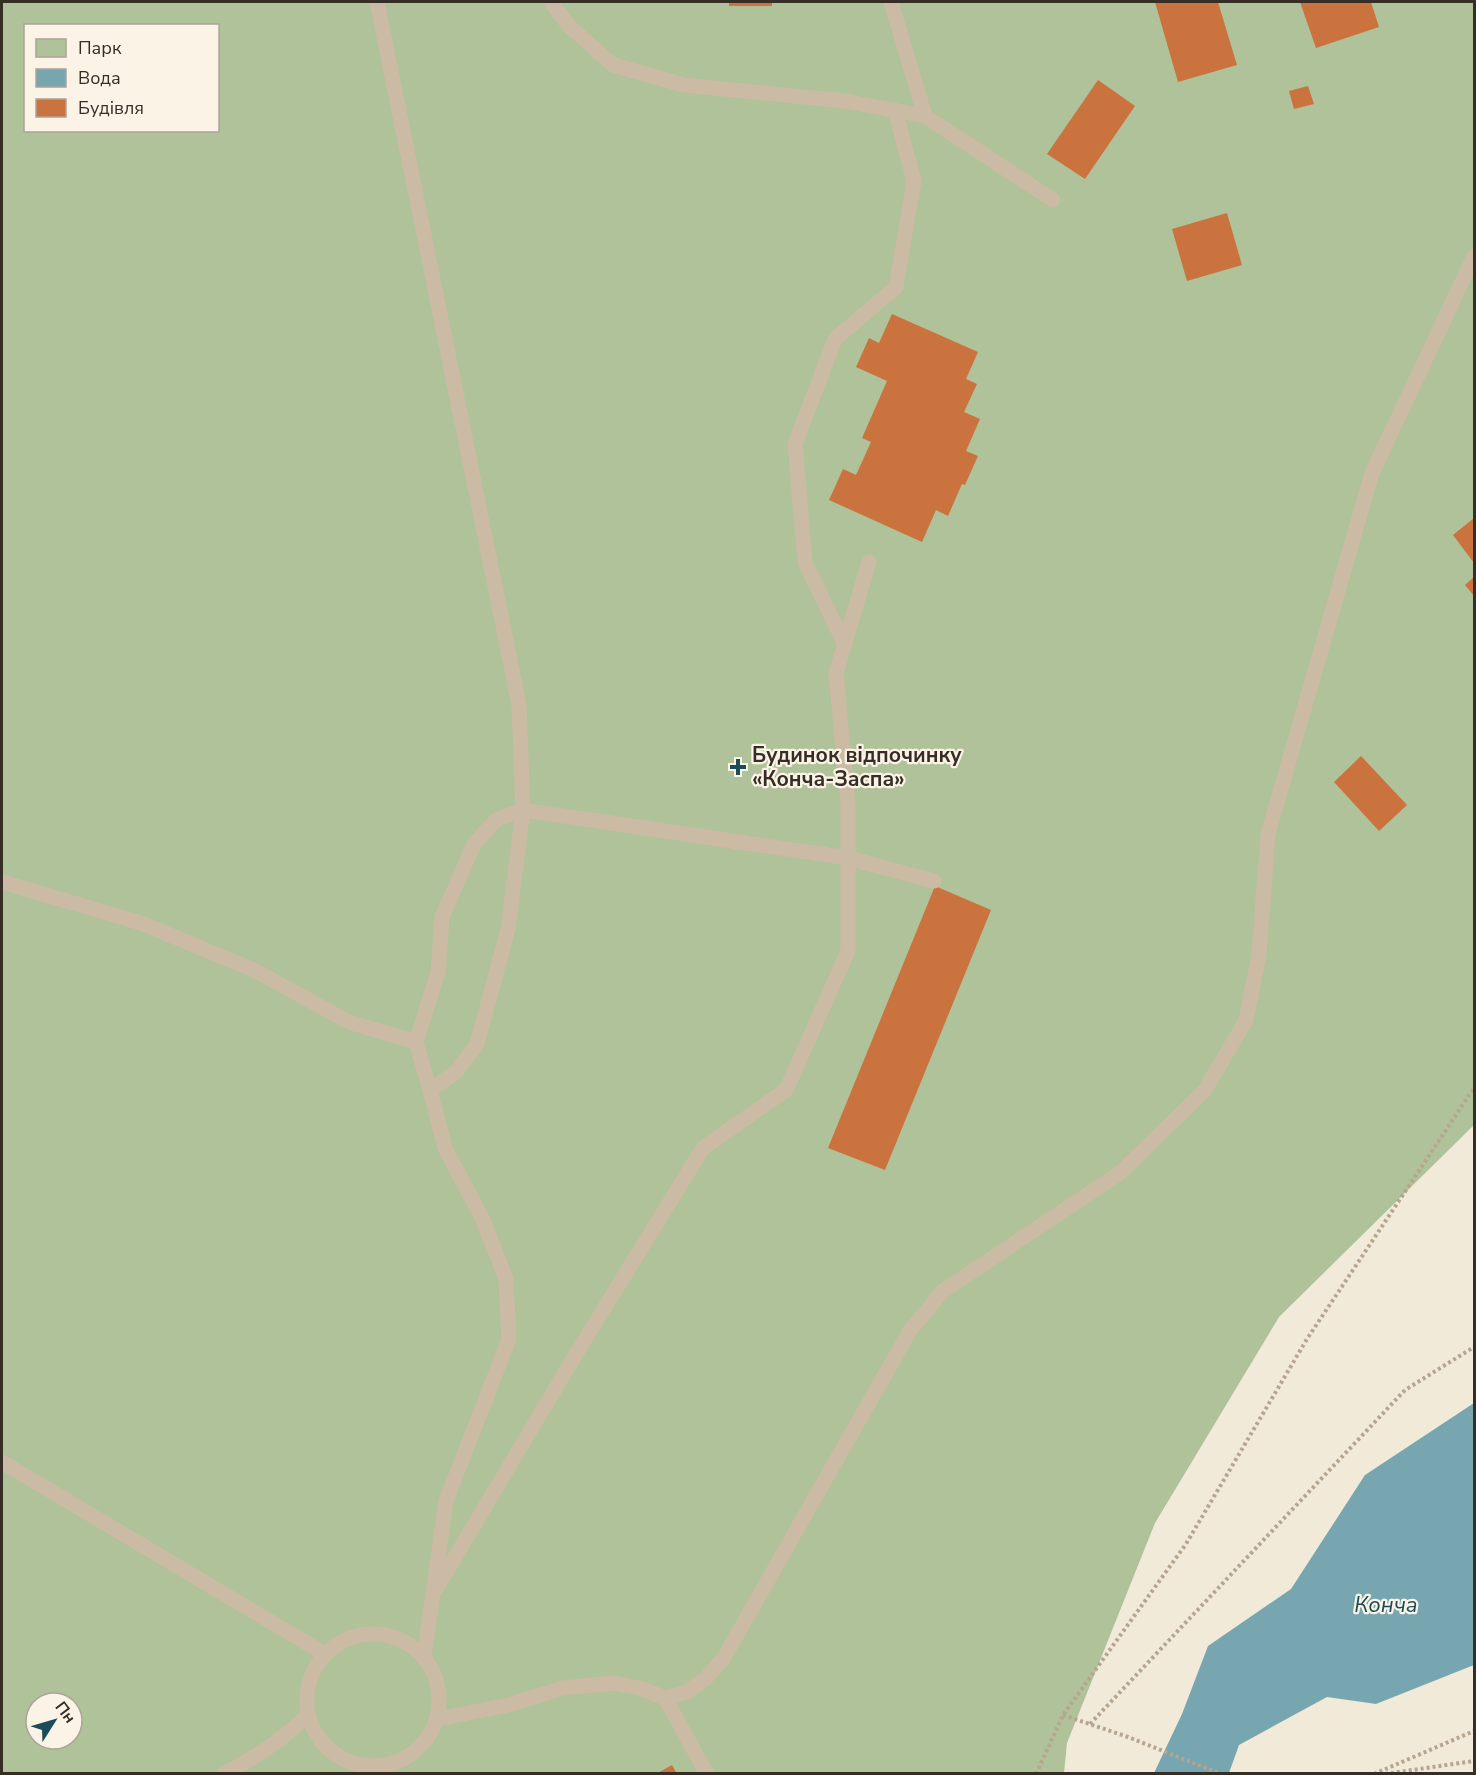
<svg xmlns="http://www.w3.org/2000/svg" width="1476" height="1775" font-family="'Nunito Sans',sans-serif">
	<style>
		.green { fill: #afc299; fill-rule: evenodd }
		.water { fill: #77a6b0 }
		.building { fill: #ca733f }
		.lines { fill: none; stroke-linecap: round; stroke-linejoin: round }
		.path { stroke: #b6a58f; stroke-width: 4; stroke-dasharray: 3 3; stroke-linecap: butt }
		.service { stroke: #cbbba5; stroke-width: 15 }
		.poi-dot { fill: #1b4c59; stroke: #faf3e6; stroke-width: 2 }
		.labels { text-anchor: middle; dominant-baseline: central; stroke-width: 4.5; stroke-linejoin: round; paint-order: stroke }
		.poi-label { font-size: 21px; font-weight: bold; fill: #362d26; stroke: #faf3e6; text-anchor: start }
		.water-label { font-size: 22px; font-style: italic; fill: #1b4c59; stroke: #faf3e6 }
	</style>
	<rect width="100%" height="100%" fill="#f2ead9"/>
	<path class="green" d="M2,2H1474V1125L1279,1317L1155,1523L1067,1743L1064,1773L2,1774ZM26,26H218V130H26ZM36,1703H72V1739H36Z"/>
	<path class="water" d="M1474,1403V1665L1376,1704L1327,1697L1239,1745L1229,1773H1154L1182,1714L1208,1646L1291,1589L1365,1475Z"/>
	<path class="building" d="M729,2H772V6H729Z
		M1155,2H1218L1237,65L1178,82Z
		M1300,2H1371L1379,27L1316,48Z
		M1098,80L1135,106L1085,179L1047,154Z
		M1308,86L1314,104L1294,109L1289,91Z
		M1227,213L1242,265L1187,281L1172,229Z
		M892,314L978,352L966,379L977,384L964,412L980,419L966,451L978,456L965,485L962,484L948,516L936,510L922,542L829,500L843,469L856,475L871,442L862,438L887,381L856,367L869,338L879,343Z
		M1474,518V563L1453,535Z
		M1474,577V596L1465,585Z
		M1361,756L1407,805L1379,831L1334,782Z
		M935,886L991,910L885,1170L828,1148Z
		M672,1765L677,1774H656Z"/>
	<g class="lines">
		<path class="path" d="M1063,1715L1128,1737L1221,1774
			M1090,1724L1405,1390L1474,1347
			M1036,1774L1063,1715L1186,1544L1307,1339L1474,1088
			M1374,1774L1474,1731
			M1385,1774L1474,1761"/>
		<path class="service" d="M377,2L519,705L523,810L508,929L477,1044L456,1072L430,1090L445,1148L483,1220L506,1279L509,1339L446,1501L424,1657
			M551,2L569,26L613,65L684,85L845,101L925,116L1053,200
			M891,2L925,116
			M845,645L805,562L795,444L835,339L896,287L914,181L895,110
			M2,882L141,923L254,970L349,1022L416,1042
			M430,1090L416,1042L438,972L442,917L474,844L497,819L523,810L848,858L934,881
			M2,1462L325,1654
			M436,1589L576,1354L703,1148L786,1090L848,951V805L836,673L869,562
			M307 1700a66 66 0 1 1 132 0a66 66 0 1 1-132 0Z
			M665,1698L707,1774
			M438,1719L508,1705L563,1688L614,1683L643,1689L665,1698L687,1692L706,1678L723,1659L911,1329L943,1291L1120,1173L1205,1090L1246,1020L1259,955L1268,834L1372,473L1474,256
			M224,1774C255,1758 282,1740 307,1716"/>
	</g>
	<path class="poi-dot" d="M735 758h6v6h6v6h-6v6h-6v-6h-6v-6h6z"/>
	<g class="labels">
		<g class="poi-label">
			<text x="752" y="755">Будинок відпочинку<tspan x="752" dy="24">«Конча-Заспа»</tspan></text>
		</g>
		<g class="water-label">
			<text x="1386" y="1605">Конча</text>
		</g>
	</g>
	<rect width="1476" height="1775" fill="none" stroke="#362d26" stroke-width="6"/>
	<rect x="24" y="24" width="195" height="108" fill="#faf3e6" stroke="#aca499" stroke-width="1.5"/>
	<rect x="36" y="39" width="30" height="18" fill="#afc299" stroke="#aca499" stroke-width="1.5"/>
	<text x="78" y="54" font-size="18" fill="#362d26">Парк</text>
	<rect x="36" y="69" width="30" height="18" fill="#77a6b0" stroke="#aca499" stroke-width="1.5"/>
	<text x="78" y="84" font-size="18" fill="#362d26">Вода</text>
	<rect x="36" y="99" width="30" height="18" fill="#ca733f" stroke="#aca499" stroke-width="1.5"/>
	<text x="78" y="114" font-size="18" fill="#362d26">Будівля</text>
	<g transform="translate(54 1721) rotate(53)"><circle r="28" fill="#faf3e6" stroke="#aca499" stroke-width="1.5"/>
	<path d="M0-4.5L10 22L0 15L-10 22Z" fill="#1b4c59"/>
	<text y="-9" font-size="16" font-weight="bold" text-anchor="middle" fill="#362d26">Пн</text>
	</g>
</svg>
